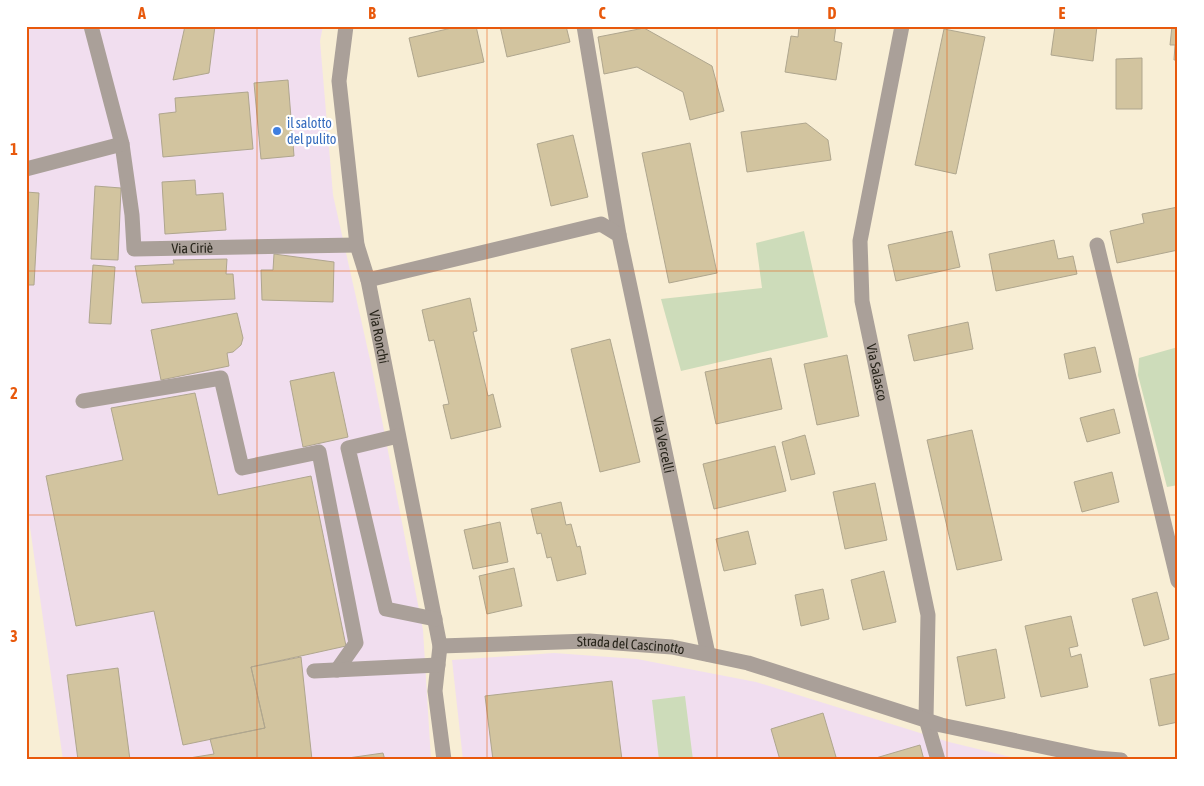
<svg xmlns="http://www.w3.org/2000/svg" width="1204" height="786" font-family="'Asap Condensed',sans-serif">
	<style>
		.industrial { fill: #f1deef }
		.green { fill: #cddcba }
		.building { fill: #d2c49f; stroke: #afa68e }
		.lines { fill: none; stroke-linecap: round; stroke-linejoin: round }
		.minor { stroke: #aaa099; stroke-width: 15 }
		.grid { fill: none; stroke: #e8590c; stroke-width: 1; stroke-opacity: 0.55 }
		.shop-dot { fill: #3f7fe0; stroke: #fff; stroke-width: 2 }
		.labels { text-anchor: middle; dominant-baseline: central; stroke-width: 4.5; stroke-linejoin: round; paint-order: stroke }
		.shop-label { font-size: 14px; fill: #366cbe; stroke: #fff; text-anchor: start }
		.street-label { font-size: 14px; fill: #262319; stroke: #fff }
		.neatline { fill: none; stroke: #e8590c; stroke-width: 2 }
		.grid-label { font-size: 16px; text-anchor: middle; font-weight: bold; fill: #e8590c }
	</style>
	<rect width="100%" height="100%" fill="#f8eed5"/>
	<path class="industrial" d="M26,26H323L320,41L333,195L371,364L423,630L431,760H63L26,499Z
		M554,653L637,659L756,682L949,742L1023,760H463L452,660Z"/>
	<path class="green" d="M804,231L828,337L681,371L661,299L762,288L756,243Z
		M1178,347V485L1167,487L1138,375L1139,358Z
		M685,696L693,760H659L652,700Z"/>
	<path class="building" d="M185,26H215L209,73L173,80Z
		M460,26H476L484,62L418,77L409,38Z
		M500,26H566L570,42L507,57Z
		M799,26H836L834,41L842,43L836,80L785,72L791,36L798,37Z
		M1055,26H1097L1093,61L1051,55Z
		M1172,26H1178V60H1174L1175,45H1170Z
		M644,28L712,66L724,111L690,120L683,92L637,67L604,74L598,37Z
		M944,29L985,37L956,174L915,165Z
		M1142,58V109H1116V59Z
		M288,80L294,156L261,159L254,83Z
		M248,92L253,149L163,157L159,114L176,112L175,98Z
		M806,123L828,140L831,160L747,172L741,132Z
		M573,135L588,197L551,206L537,144Z
		M690,143L717,273L669,283L642,153Z
		M195,180L196,195L223,193L226,230L165,234L162,182Z
		M95,186L121,188L118,260L91,259Z
		M26,192L39,193L34,285H26Z
		M1178,207V250L1117,263L1110,231L1144,223L1142,214Z
		M952,231L960,267L896,281L888,245Z
		M1054,240L1058,259L1073,256L1077,274L996,291L989,254Z
		M274,254L334,262L333,302L262,300L261,270H273Z
		M227,259L226,274H233L235,299L142,303L135,266L174,264L173,260Z
		M93,265L115,267L111,324L89,323Z
		M470,298L477,331L473,332L488,396L493,394L501,427L451,439L443,405L449,404L434,340L429,341L422,310Z
		M237,313L243,338L241,345L233,352L227,353L229,366L161,380L151,330Z
		M968,322L973,349L914,361L908,335Z
		M610,339L640,462L600,472L571,349Z
		M1095,347L1101,372L1069,379L1064,354Z
		M847,355L859,416L817,425L804,364Z
		M771,358L782,409L716,424L705,372Z
		M334,372L348,437L303,447L290,381Z
		M195,393L218,495L311,476L346,646L251,667L265,728L183,745L154,611L76,626L46,476L123,460L111,408Z
		M1114,409L1120,433L1087,442L1080,418Z
		M972,430L1002,560L957,570L927,440Z
		M805,435L815,474L791,480L782,442Z
		M775,446L786,491L714,509L703,464Z
		M1112,472L1119,502L1082,512L1074,482Z
		M875,483L887,540L845,549L833,492Z
		M561,502L566,525L571,524L577,547L580,546L586,574L557,581L551,557L547,558L541,533L537,534L531,509Z
		M500,522L508,562L473,569L464,530Z
		M748,531L756,564L724,571L716,539Z
		M514,568L522,606L487,614L479,576Z
		M884,571L896,622L863,630L851,580Z
		M823,589L829,619L801,626L795,595Z
		M1157,592L1169,639L1144,646L1132,599Z
		M1071,616L1078,646L1069,648L1071,657L1081,654L1088,687L1041,697L1025,626Z
		M996,649L1005,698L966,706L957,657Z
		M301,657L312,760H177L214,754L210,739L265,728L251,667Z
		M118,668L130,760H78L67,675Z
		M1178,673V722L1159,726L1150,679Z
		M612,681L622,760H493L485,696Z
		M823,713L836,757L826,760H780L771,729Z
		M920,745L924,760H869Z
		M383,753L385,760H334Z"/>
	<g class="lines">
		<g class="minor">
			<path id="s1" d="M91,26L122,144L132,215L134,249L357,245"/>
			<path id="s2" d="M346,26L339,81L357,245L368,280L440,646L435,691L444,760"/>
			<path d="M584,26L619,235"/>
			<path id="s3" d="M902,26L860,241L862,301L928,615L926,719L938,760"/>
			<path d="M26,169L122,144"/>
			<path d="M1097,245L1178,581"/>
			<path id="s4" d="M368,280L601,224L619,235L708,654"/>
			<path d="M83,401L221,378L242,468L319,452L356,643L337,670"/>
			<path d="M398,436L348,448L386,609L435,619"/>
			<path id="s5" d="M440,646L589,641L672,647L748,663L941,725L1097,758L1121,760"/>
			<path d="M314,671L438,665"/>
		</g>
	</g>
	<path class="grid" d="M257,26V760M487,26V760M717,26V760M947,26V760M26,271H1178M26,515H1178"/>
	<circle class="shop-dot" cx="277" cy="131" r="5"/>
	<g class="labels">
		<g class="shop-label">
			<text x="287" y="123">il salotto<tspan x="287" dy="16">del pulito</tspan></text>
		</g>
		<g class="street-label">
			<text stroke="none"><textPath href="#s1" startOffset="286">Via Ciriè</textPath></text>
			<text stroke="none"><textPath href="#s2" startOffset="315">Via Ronchi</textPath></text>
			<text stroke="none"><textPath href="#s3" startOffset="352">Via Salasco</textPath></text>
			<text stroke="none"><textPath href="#s4" startOffset="475">Via Vercelli</textPath></text>
			<text stroke="none"><textPath href="#s5" startOffset="191">Strada del Cascinotto</textPath></text>
		</g>
	</g>
	<rect width="1204" height="786" fill="none" stroke="#ffffff" stroke-width="55"/>
	<rect x="28" y="28" width="1148" height="730" class="neatline"/>
	<g class="grid-label">
		<text x="142" y="19">A</text>
		<text x="372" y="19">B</text>
		<text x="602" y="19">C</text>
		<text x="832" y="19">D</text>
		<text x="1062" y="19">E</text>
		<text x="14" y="155">1</text>
		<text x="14" y="399">2</text>
		<text x="14" y="642">3</text>
	</g>
</svg>
